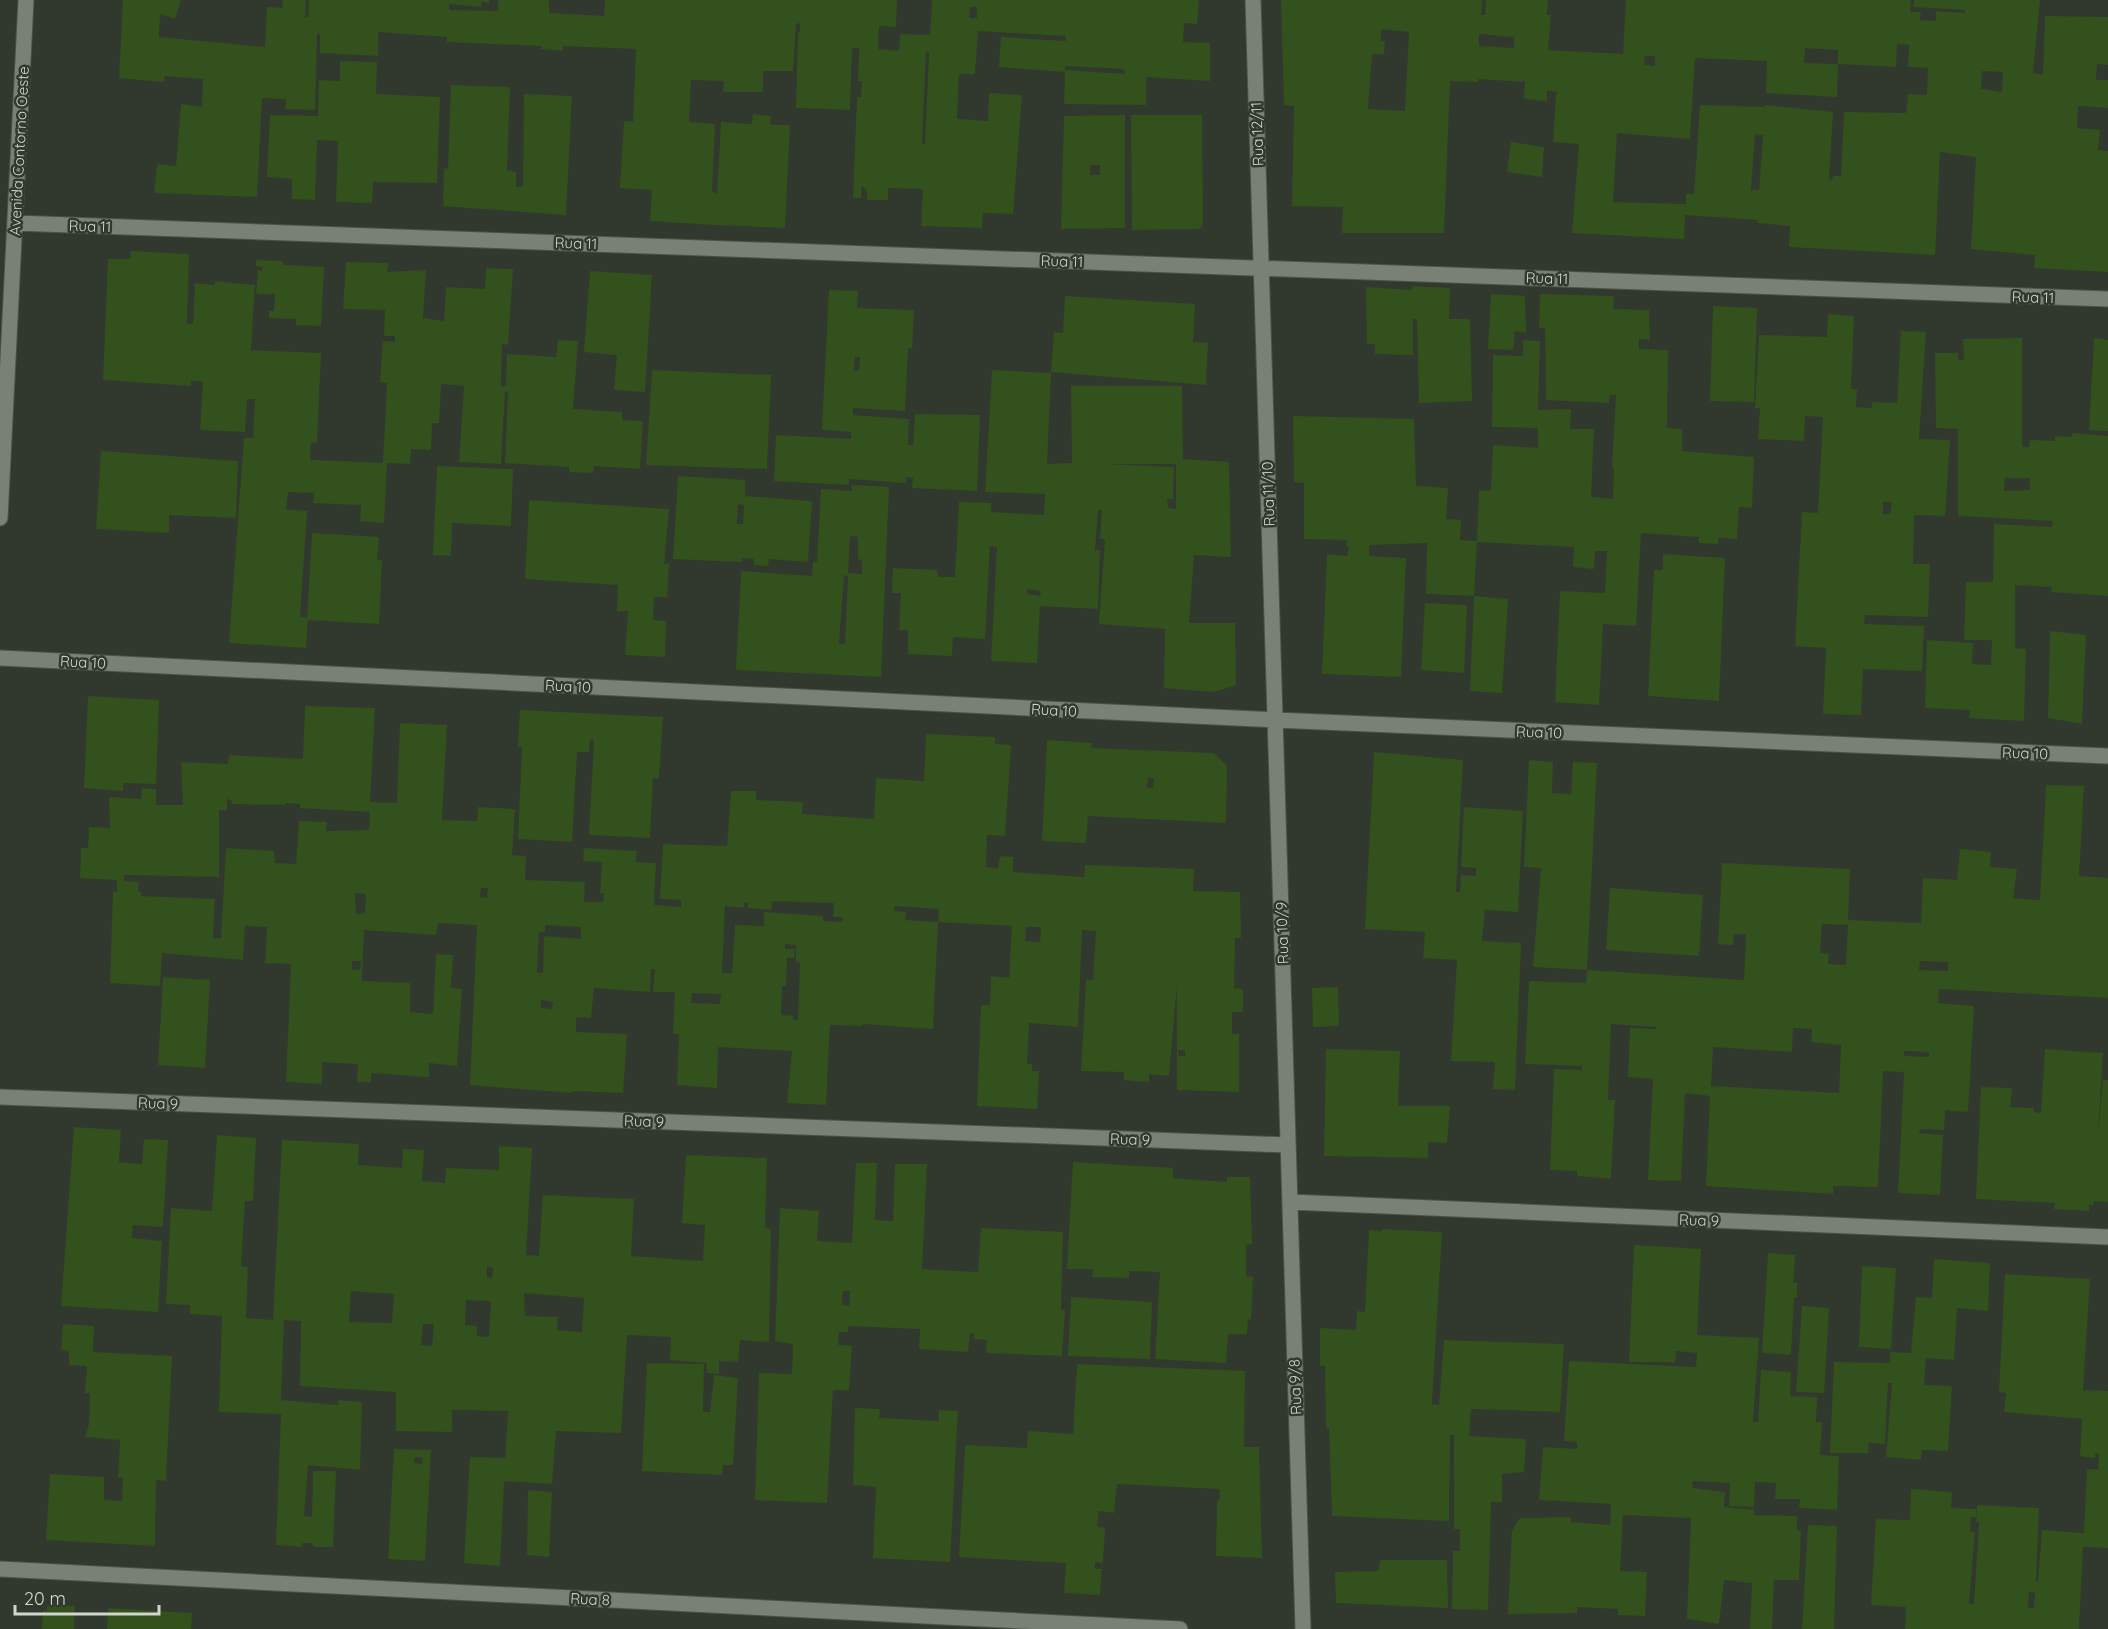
<svg xmlns="http://www.w3.org/2000/svg" width="2108" height="1629" font-family="Quicksand,sans-serif">
	<style>
		.building { fill: #32511c; fill-rule: evenodd }
		.lines { fill: none; stroke-linecap: round; stroke-linejoin: round }
		.minor-casing { stroke: #4d5349; stroke-width: 17 }
		.minor { stroke: #798174; stroke-width: 15 }
		.labels { text-anchor: middle; dominant-baseline: central; stroke-width: 5; stroke-linejoin: round; paint-order: stroke }
		.street-label { font-size: 15px; fill: #d1d5ce; stroke: #31382d }
	</style>
	<rect width="100%" height="100%" fill="#31382d"/>
	<path class="building" d="M123,0H181L175,19L160,14L159,37L265,47L267,7L282,8L283,0H306L305,17H308L309,0H489V3L481,2V7L449,4V10L498,11V0H549V13L604,16L605,0H897L896,27L879,26L878,49L899,51L900,34L930,35L932,0H1199L1197,24L1184,23L1183,42L1210,43V81L1146,77V105L1064,104L1065,70L1125,74L1124,69L1065,66V72L999,67L1001,37L1066,41V36L978,31L975,74H959L957,119L988,121L989,93L1022,95L1013,214L983,213L982,228L921,226L923,189L888,188V200H867V190L865,191V187H861V198H853L857,97H861L862,81H858L859,48H852L850,110L796,108L798,33L800,32V23L796,24L793,71H763V92H723L724,81L691,80L689,122L715,124L712,192L717,193L721,122L752,124L753,114L771,116L770,125H790L785,228L716,225L650,221L652,190L620,188L624,121L633,122L636,49L563,46V51L541,49L542,46L447,42V37L378,32V56L320,53V34H317L315,110L285,109L286,99L262,98L257,197L154,193L157,164L176,166L181,104L202,107L203,79L165,76L164,82L119,78ZM970,7H977V18H969ZM926,52H929L925,144H922Z
		M1281,0H1482L1481,15H1485L1486,0H1548L1547,15H1551L1548,50L1623,54L1626,0H1911L1910,12H1921L1920,20L1936,21V11L1965,13V10L1913,7L1914,0H2040L2033,73L2043,75L2045,16L2108,17V65L2097,64L2096,80H2108V108L2078,106L2077,128L2100,130L2098,150L2108,151V272L2034,268L2035,255L1971,249L1976,157L1940,152L1935,255L1789,247L1790,226L1757,223L1758,220L1685,215L1684,239L1572,233L1579,144L1553,142L1556,94L1558,92L1547,91V101L1524,99L1525,82L1478,79V82L1450,81L1444,233H1342L1343,207L1292,206L1294,106L1284,105ZM1381,29L1409,32L1405,111L1368,109L1372,54H1384L1385,41H1381ZM1479,34L1514,37V48L1479,46ZM1897,44L1909,45L1908,67L1928,68L1927,95L1908,94L1906,113L1844,112L1841,176H1833L1832,180L1829,179L1833,112L1765,105V107L1700,105L1694,194H1686V204L1613,202L1617,133L1690,139L1695,58L1767,61L1766,93L1837,97L1838,64L1896,67ZM1805,48L1838,50V64L1804,63ZM1645,56H1655V66L1644,65ZM1982,71L2003,72L2002,92L1981,89ZM1755,134L1763,135L1759,190H1751Z
		M340,61L377,62L376,94L440,97L437,183L373,182L372,203L336,202L338,141L317,140L315,200L292,199V179L267,177L270,115L318,116L319,80L340,81Z
		M451,85L510,87L507,170L516,172V187H523L524,94L572,96L566,215L443,206L444,168L448,169Z
		M1125,115V228L1061,229L1064,116ZM1090,165H1100V175H1090Z
		M1131,115H1202L1203,224L1200,229L1132,230Z
		M1511,142L1544,147L1542,177L1507,172Z
		M131,251L189,254L187,324H193L195,283L214,285L215,281L255,285L251,350L321,353L317,443L311,442L310,460H315L383,463L387,383L380,382L383,341L395,342V336H384L385,310L343,309L346,262L386,263L388,264L387,272L426,270L423,318L444,321L446,287L485,289L486,268L513,269L508,345L502,344L501,386H506L507,354L556,357L558,340L578,341L573,409L622,412V420L643,421L640,469L594,466L593,473L569,472V467L505,463L508,392H505L501,464L459,462L464,386L441,384L439,423H432L431,450L411,449L410,464L387,463L384,523L360,521L361,505L313,503L314,493L288,492L286,509L307,511L300,617L307,618L312,533L379,537L377,560H382L379,624L308,620L306,648L229,643L244,438H253L255,399H247L245,432L200,430L203,381H191V386L103,380L108,259H130Z
		M256,260L283,261V265L324,267L321,326L296,325V319L269,318V311H274L275,294H256L258,270L262,271V267L256,266Z
		M590,271L652,275L645,392L614,390L617,355L584,352Z
		M1412,286L1450,288L1449,319H1470L1472,401L1419,403L1417,319H1413V355L1375,354V344H1367L1366,287L1412,290Z
		M829,290L858,291L857,308L914,310L912,349L908,348L905,411L853,408V415L909,419L908,445H913L915,414L980,415L977,491L912,488L913,478L906,477V483L849,479V485L774,481L776,435L851,439V432L822,430ZM855,357H860L859,371H854Z
		M1491,294L1525,296L1526,333L1515,331L1513,350L1488,349Z
		M1540,294L1614,296L1613,309L1649,310L1650,340L1639,339V349L1668,350L1667,428L1682,429V451L1754,457L1752,508L1739,507L1737,539L1718,538V544L1699,543V537L1641,533L1636,626L1603,624L1599,705L1555,702L1560,591L1605,593L1607,551H1595L1594,569L1573,567L1574,547L1477,542L1479,490L1491,491L1493,445L1538,448V428L1492,427L1493,355L1523,356V340L1540,341L1538,410L1571,409L1570,429H1594L1591,497L1613,499L1614,468H1612L1616,395H1610L1609,403L1546,400L1545,328H1539Z
		M1065,296L1195,304L1193,342L1208,343L1206,385L1051,372L1054,332L1063,333Z
		M1713,306L1757,308L1754,402L1710,401Z
		M1828,314L1854,316L1851,389H1857L1856,407L1872,408V402L1897,403L1901,331L1926,332L1919,439L1950,440L1945,516L1914,515L1913,564H1930L1928,617L1865,615L1864,624L1924,626L1922,671L1863,669L1861,715L1823,714L1826,648L1795,646L1802,512L1818,513L1823,417L1805,416L1804,441L1758,439L1760,408H1755L1759,335L1827,337ZM1883,502H1892L1890,514H1883Z
		M2022,338V447H2029L2030,440L2055,441V436L2072,437V433L2108,436V596L2051,592L2052,587L2015,585V648L2026,649L2024,721L1969,718L1970,710L1925,708L1927,640L1973,643L1972,664L1991,665L1992,640H1964L1966,582H1993L1994,524L2052,527L2053,521L1958,516V429L1936,428L1935,353H1958V360H1964L1963,339ZM2005,478H2030V490L2004,491Z
		M2094,338L2108,340V431L2089,430Z
		M652,370L771,375L767,469L646,465Z
		M992,370L1051,373L1047,464L1072,463L1071,386H1182L1183,459L1229,462L1231,557L1194,555L1189,623H1235L1236,685L1214,692L1164,688L1165,629L1099,624L1105,539H1100L1102,510H1098L1095,550H1100L1098,609L1040,606L1037,663L991,661L997,547L990,546L985,639L953,637L952,656L908,654V630H899L901,593H892L893,568L937,570L938,577H955L959,502L991,503V512L1044,515L1045,494L985,492ZM1106,464H1176V509L1168,508L1167,499H1173L1174,467ZM1027,589L1041,591L1040,596L1027,594Z
		M1293,416L1414,419L1416,486L1448,488L1446,519L1461,520L1460,540L1477,541L1474,596L1426,594L1427,543L1369,545V556L1406,558L1401,677L1322,674L1327,554L1347,556L1349,546H1346L1347,540L1304,539V483L1294,482Z
		M101,451L238,461L236,518L169,515V533L96,529Z
		M437,466L513,469L511,526L452,523L451,556L433,555Z
		M678,476L745,480V496L812,501L808,562L769,559L768,566L754,565V559L742,558L741,562L673,559ZM738,504L744,505L743,524H737Z
		M852,485L889,487L881,677L736,670L741,571L812,576L813,562H817L821,489L852,491ZM850,536L858,537V559L862,560V574L848,573ZM844,575L848,576L845,644H839Z
		M529,500L669,509L664,564L669,563L667,597H654L653,620L666,621L665,657L625,655L628,611H617L618,585L525,579Z
		M1663,554L1725,558L1719,701L1648,696L1654,570H1663Z
		M1474,596L1508,599L1502,693L1470,691Z
		M1425,603L1467,605L1464,673L1421,670Z
		M2050,631L2086,635L2082,724L2048,718Z
		M88,696L159,700L156,784L123,783V791L84,788Z
		M305,706L375,708L370,802L397,803L400,723L447,725L442,820L477,821L478,807L515,809L512,855L526,856L525,880L585,882L584,902H603L604,893H600L602,862L583,861L584,848L637,851L636,862L656,863L654,905L681,907V900L660,899L663,844L727,846L731,791H756V800L803,802L802,814L874,819L876,778L924,781L926,734L995,737V744L1011,745L1005,836L987,835L986,867L998,868L1000,856L1013,857V872L1084,877L1085,865L1194,869L1193,891L1240,892L1241,938H1235L1234,988L1243,989V1012H1232V1034H1239V1092L1177,1090V985L1169,1076L1149,1074V1082L1134,1081L1124,1080V1072L1081,1071L1086,979L1093,980L1096,931L1082,930L1078,1027L1029,1023L1027,1064H1032V1071H1039L1037,1109L977,1106L981,1005H990L991,976L1009,978L1012,926L938,922L939,909L895,906L894,911L906,912L905,920L938,922L933,1029L863,1024V1026L830,1025L826,1105L787,1103L792,1051L718,1047L717,1088L677,1085L679,1034H673L675,992H653L655,969H651L650,992L594,988L591,1018L576,1017V1032L627,1034L623,1093L573,1091L572,1093L470,1085L477,925L438,923L436,935L364,930L362,981L410,983V1012L433,1014L436,954L453,955L451,988L462,989L457,1066L429,1063V1077L371,1073V1082H357L358,1064L322,1062V1084L286,1082L291,964L265,963L267,927L245,926L243,960L162,953L160,986L110,983L113,891L117,892V880L80,878L81,848H88L89,827L110,828L109,797L141,799L142,788L156,789V805H183L181,762L228,764L229,755L303,759ZM227,799L231,800L232,804L285,805V803L300,804V808L370,812L369,830L326,831L327,822L299,821L296,864L275,863L274,851L226,848L221,938H213L215,899L141,896V892H138L139,882L124,881V875L219,877V810H227ZM481,888H488L487,898L480,897ZM355,893L366,894L365,913L356,914ZM772,901L834,903L833,917H843L842,922L823,921V916L764,912V926L735,925L732,973H722L725,906L744,908V903L748,902V908L771,910ZM545,925L581,927V939L544,936L543,973H537L539,932H545ZM1026,927H1041L1040,942L1025,941ZM785,944L796,945V962L800,963L798,1020H793V1016L781,1015L782,986H786L787,958H794L795,949H785ZM352,961H361L360,970H352ZM692,993L721,994L720,1004L691,1003ZM541,1000L553,1002L552,1009L541,1008ZM1178,1050H1185V1056H1179Z
		M520,710L663,717L659,778H653L650,838L589,835L594,740H590L589,752H577L572,842L518,839L522,747H518Z
		M1047,740L1092,743L1091,748L1214,753L1227,766L1226,823L1088,816L1086,843L1042,841ZM1148,778H1154L1153,788H1147Z
		M1374,752L1463,760L1456,892H1460L1461,875L1476,876V868L1461,867L1464,807L1523,811L1518,912L1485,910L1482,941L1521,943L1515,1090L1493,1089L1495,1062L1451,1061L1457,960L1423,958L1425,932L1365,929Z
		M1529,760L1553,762L1552,793L1571,794L1573,762L1597,763L1587,970L1533,967L1541,868L1524,867Z
		M2046,785L2084,786L2079,876L2108,878V998L1939,989L1938,1003L1974,1006L1968,1112L1945,1110L1944,1130L1920,1129L1919,1133L1943,1135L1940,1195L1898,1193L1904,1072L1883,1071L1878,1187L1833,1186V1194L1706,1186L1710,1096L1685,1093L1681,1181L1648,1180L1653,1079L1628,1077L1630,1028L1656,1029V1027L1611,1024L1608,1100H1615L1611,1179L1577,1176V1171L1550,1170L1554,1069L1582,1070V1066L1525,1064L1529,981L1586,983L1587,970L1744,980L1746,934H1734L1733,945L1718,944L1722,863L1850,869L1848,920L1921,923L1923,878L1957,880L1960,849L1991,852L1990,867L2017,869L2013,898L2040,900ZM1822,924L1848,925L1846,965L1828,964L1829,954L1820,953ZM1920,961L1948,962V971L1919,970ZM1793,1028L1812,1029L1811,1042L1841,1045L1839,1093L1711,1086L1713,1047L1792,1052ZM1904,1051L1929,1052V1057L1904,1056Z
		M1610,888L1703,895L1699,956L1606,950Z
		M163,977L210,980L205,1068L158,1065Z
		M1338,987L1339,1026L1313,1027L1312,988Z
		M1326,1049L1400,1051L1398,1106H1450L1447,1143L1428,1142V1158L1324,1156Z
		M2045,1049L2103,1053L2098,1136L2103,1080H2108V1202L2094,1201L2093,1205H2089V1211L2054,1209L2055,1203L1976,1199L1981,1087L2012,1088L2010,1107L2034,1108V1112L2041,1113Z
		M74,1127L121,1130L119,1162L142,1164L144,1139L168,1140L163,1227L133,1225L132,1238L162,1241L158,1312L61,1306Z
		M217,1135L256,1138L253,1201H245L241,1266L248,1267L246,1318L273,1320L282,1140L359,1144L358,1165L402,1168L403,1149L424,1150L422,1181L445,1183L446,1168L499,1170V1146L532,1148L526,1255L539,1256L543,1195L634,1199L631,1256L703,1261L705,1225L682,1223L686,1155L767,1158L765,1228L771,1229L769,1342L740,1340L738,1362L719,1361V1374L707,1373V1363L670,1360L671,1337L627,1335L621,1433L556,1431L552,1484L504,1481L500,1566L464,1563L470,1457L505,1458L508,1411L452,1410V1432L396,1431V1392L300,1386L301,1321L284,1320L281,1400L339,1405L338,1400L362,1402L360,1470L308,1465L304,1516L312,1517L313,1471H336L333,1547H315L311,1543H302V1547L276,1545L281,1414L219,1412L222,1316L190,1314V1305L166,1304L171,1208L212,1211ZM487,1267L493,1268L492,1278L487,1277ZM351,1291L394,1294L392,1323L349,1322ZM524,1293L584,1298L582,1332L557,1330L558,1317L525,1316ZM466,1300L491,1301L489,1337L477,1336V1326L465,1325ZM423,1324H434L432,1346L421,1345Z
		M1073,1162L1173,1168V1178L1227,1182V1177H1250L1252,1244L1246,1245V1276L1253,1277L1251,1320L1248,1319L1247,1334H1228L1226,1363L1155,1359L1160,1272L1129,1271V1278L1092,1277L1093,1269H1067Z
		M856,1163H877L875,1220L893,1221L895,1164H927L922,1269L978,1272L981,1228L1063,1232L1061,1310H1065L1062,1356L986,1353L987,1340L974,1339V1334L970,1333L968,1352L919,1349L920,1329L848,1326V1332H839L838,1345L852,1346L849,1390H833L827,1503L755,1500L759,1373L792,1374L793,1344L775,1341L780,1208L819,1211L817,1241L852,1243ZM843,1291H850L849,1306L842,1305Z
		M1382,1229L1442,1232L1432,1404L1439,1405L1444,1340L1564,1344L1560,1412L1471,1409L1469,1436L1526,1439L1524,1472L1502,1474V1502H1491L1488,1610L1452,1609L1453,1551H1460V1529H1454V1435H1450L1449,1521L1332,1516L1329,1428H1326L1325,1366H1320V1328L1356,1330L1357,1311L1365,1312L1369,1230L1382,1231Z
		M1634,1245L1701,1249L1697,1335L1759,1338L1753,1422H1758L1761,1370L1791,1372L1790,1396L1817,1397L1816,1422H1822L1820,1455L1839,1456L1837,1510L1799,1508L1800,1499H1775L1776,1483L1755,1482L1754,1507L1729,1506L1730,1483L1693,1481L1692,1488L1725,1492L1724,1507L1754,1510V1515L1797,1516V1530L1801,1531L1799,1580H1774L1772,1629H1750L1752,1583L1724,1580L1719,1624L1687,1619L1691,1518L1623,1515L1620,1571L1647,1572L1645,1616L1618,1615V1609L1577,1607V1613L1508,1614L1512,1531L1520,1518L1571,1517V1522L1610,1525L1611,1504L1539,1500L1543,1447L1577,1449V1442L1564,1441L1569,1361L1696,1367L1697,1353L1676,1351L1675,1362H1629Z
		M1768,1253L1795,1255L1793,1283H1797V1297L1794,1298L1791,1355L1762,1353Z
		M1934,1259L1990,1263L1988,1311L1957,1308L1954,1360L1926,1358L1924,1385L1952,1386L1948,1451L1922,1450L1921,1460L1886,1457L1892,1383H1888L1885,1444L1869,1443L1868,1453H1830L1834,1362L1890,1363V1352L1911,1353L1916,1297L1932,1298Z
		M1862,1266L1896,1268L1891,1349L1859,1347Z
		M2005,1274L2090,1279L2083,1390L2108,1391V1548L2083,1547L2079,1629H1905L1906,1607L1871,1605L1876,1519L1910,1520L1911,1489L1952,1492L1951,1508L1976,1509V1517H1971L1970,1532L1975,1531L1969,1604H1974L1979,1522H1976L1977,1505L2039,1508L2036,1582H2038L2042,1530L2084,1533L2087,1469L2098,1470L2099,1454H2095V1458L2080,1456L2082,1419L2004,1412L2006,1393L1999,1392ZM2029,1592L2035,1593L2034,1608H2028Z
		M1071,1297L1152,1302L1150,1359L1068,1356Z
		M1802,1306L1829,1308L1824,1393L1796,1392Z
		M63,1324L94,1326L93,1352L172,1356L166,1481L156,1480L155,1546L46,1540L50,1474L104,1477V1500L122,1501L123,1478H118L120,1440L85,1437L89,1424L90,1393H85L87,1366L69,1365V1351L61,1350Z
		M647,1363L704,1364L703,1412H710L714,1375L738,1378L733,1465H723L722,1475L642,1471Z
		M1077,1364L1245,1371L1244,1447H1259L1262,1558L1216,1556L1217,1500L1220,1499L1219,1489L1117,1484L1114,1513L1099,1511L1097,1527L1105,1528L1103,1563L1095,1562V1569H1102L1100,1595L1064,1593L1066,1563L959,1557L965,1445L1027,1448L1028,1431L1073,1434Z
		M855,1408L880,1409L879,1418L939,1421V1410L958,1411L950,1562L873,1558L876,1487L853,1485Z
		M394,1449L431,1450L425,1561L388,1559ZM415,1457L423,1458L422,1464L414,1463Z
		M528,1490L552,1492L549,1557L527,1555Z
		M1808,1525L1837,1526L1834,1629H1802Z
		M1380,1560H1447L1448,1608L1336,1603L1335,1572L1378,1571Z
		M47,1605L75,1606L74,1629H42L43,1610L47,1611Z
		M108,1608L192,1613L191,1629H107Z"/>
	<g class="lines">
		<g class="minor-casing">
			<path id="minor" d="M1253,0L1303,1629
				M15,223L2108,299
				M0,518L26,0
				M0,658L1275,720L2108,756
				M0,1097L1288,1145
				M1290,1202L2108,1237
				M0,1569L1180,1629"/>
		</g>
		<use href="#minor" class="minor"/>
	</g>
	<g class="labels">
		<g class="street-label">
			<text transform="translate(1257 134) rotate(-92)">Rua 12/11</text>
			<text transform="translate(19 151) rotate(-87)">Avenida Contorno Oeste</text>
			<text transform="translate(90 226) rotate(2)">Rua 11</text>
			<text transform="translate(576 243) rotate(2)">Rua 11</text>
			<text transform="translate(1062 261) rotate(2)">Rua 11</text>
			<text transform="translate(1547 278) rotate(2)">Rua 11</text>
			<text transform="translate(2033 297) rotate(2)">Rua 11</text>
			<text transform="translate(1268 494) rotate(-92)">Rua 11/10</text>
			<text transform="translate(83 662) rotate(3)">Rua 10</text>
			<text transform="translate(568 686) rotate(3)">Rua 10</text>
			<text transform="translate(1054 710) rotate(3)">Rua 10</text>
			<text transform="translate(1539 732) rotate(2)">Rua 10</text>
			<text transform="translate(2025 753) rotate(2)">Rua 10</text>
			<text transform="translate(1282 933) rotate(-92)">Rua 10/9</text>
			<text transform="translate(158 1103) rotate(2)">Rua 9</text>
			<text transform="translate(644 1121) rotate(2)">Rua 9</text>
			<text transform="translate(1130 1139) rotate(2)">Rua 9</text>
			<text transform="translate(1699 1220) rotate(2)">Rua 9</text>
			<text transform="translate(1295 1387) rotate(-92)">Rua 9/8</text>
			<text transform="translate(590 1599) rotate(3)">Rua 8</text>
		</g>
	</g>
	<path d="M15 1605v9h144v-9" fill="none" stroke="#d1d5ce" stroke-width="3"/>
	<text x="24" y="1605" font-size="18" fill="#d1d5ce" stroke="#31382d" stroke-width="4.5" paint-order="stroke">20 m</text>
</svg>
